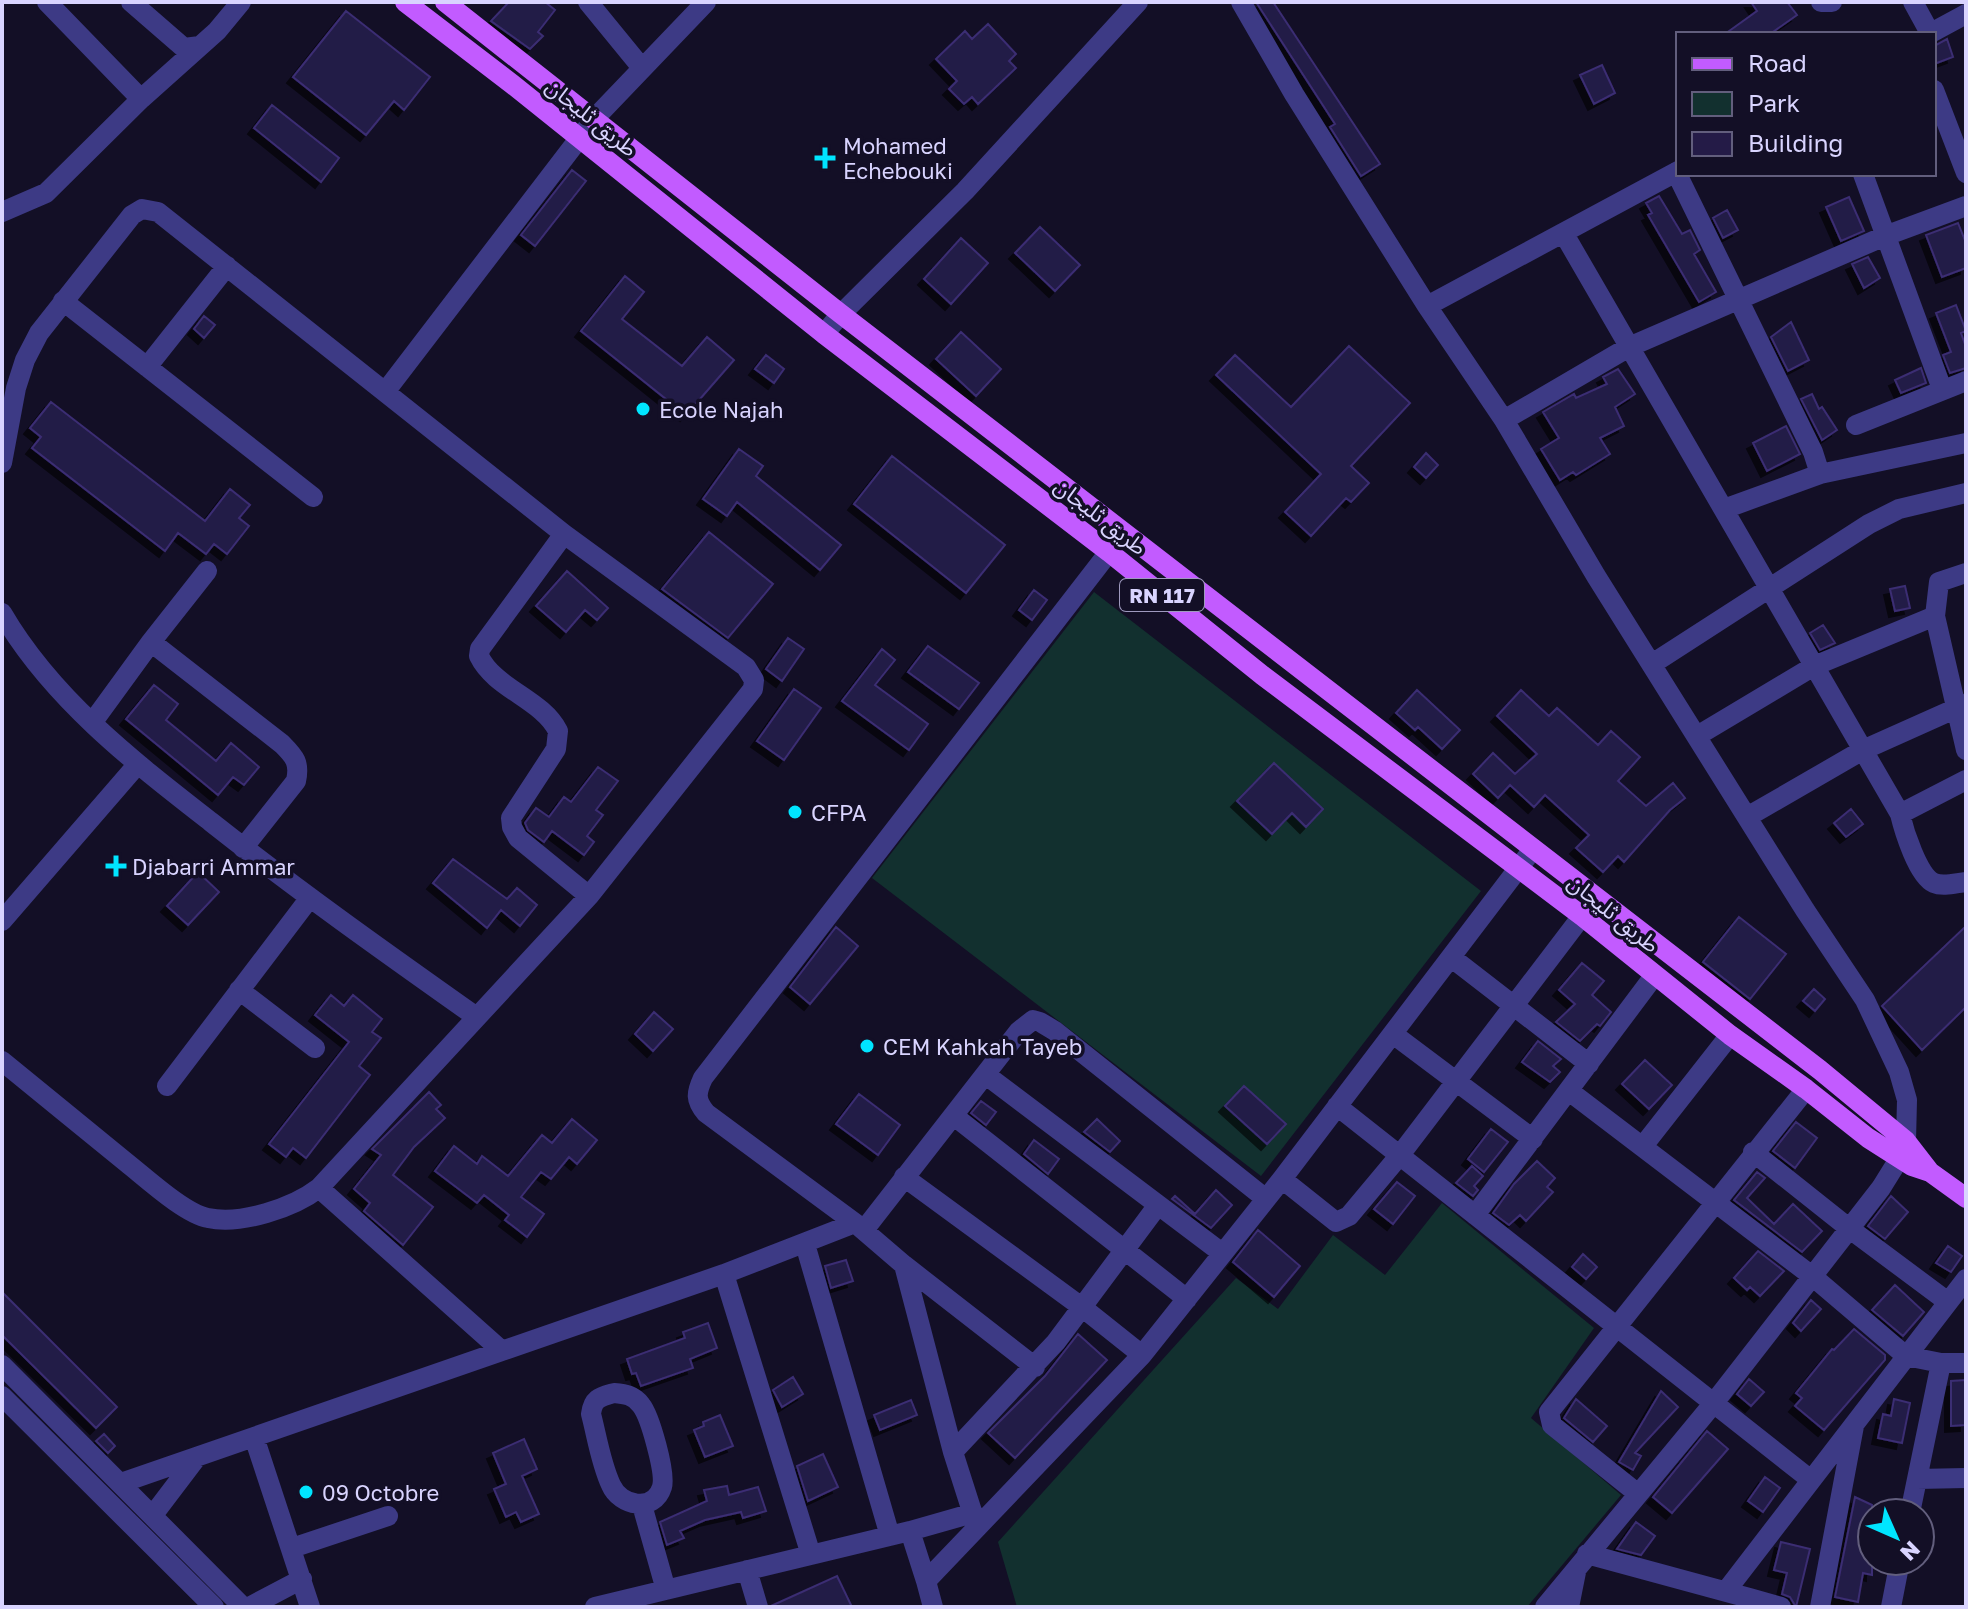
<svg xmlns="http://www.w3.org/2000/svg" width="1968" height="1609" font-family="'Golos Text','Noto Sans Arabic',sans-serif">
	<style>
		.green { fill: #12302f }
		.building { fill: #241b47; stroke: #3b2d73; stroke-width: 2; filter: url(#shadow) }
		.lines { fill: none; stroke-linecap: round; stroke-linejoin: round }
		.minor { stroke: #3d3a85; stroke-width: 20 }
		.major { stroke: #c25bff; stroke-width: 20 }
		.poi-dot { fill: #00e5ff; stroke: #130f26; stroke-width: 3 }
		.labels { text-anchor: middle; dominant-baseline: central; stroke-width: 7; stroke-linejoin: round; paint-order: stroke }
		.shield { fill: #130f26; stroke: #9e99be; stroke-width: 2 }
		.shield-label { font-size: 20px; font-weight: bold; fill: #d9d4ff }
		.street-label { font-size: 22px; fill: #d9d4ff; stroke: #130f26 }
		.poi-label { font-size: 22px; fill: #d9d4ff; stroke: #130f26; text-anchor: start }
	</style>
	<defs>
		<filter id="shadow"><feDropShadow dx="-6" dy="6" stdDeviation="0" flood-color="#0009"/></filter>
	</defs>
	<rect width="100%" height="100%" fill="#130f26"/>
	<path class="green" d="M1094,592L1481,891L1261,1176L872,878Z
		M1442,1203L1594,1328L1531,1418L1621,1495L1527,1607H1017L998,1542L1236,1278L1278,1309L1333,1235L1385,1275Z"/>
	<path class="building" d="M509,2H545L555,10L538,32L543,36L530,49L491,21Z
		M1256,2H1273L1380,164L1361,176L1330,127L1335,124Z
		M1751,2H1787L1797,15L1770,34H1725L1757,11Z
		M346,11L430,77L404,110L394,101L366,135L293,77Z
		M988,24L1016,54L1009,61L1016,68L978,104L972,97L964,104L949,89L957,81L936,59L965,31L972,39Z
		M1947,39L1953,57L1934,64V46Z
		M1602,65L1615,93L1594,104L1580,75Z
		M272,105L339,158L321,182L254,128Z
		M572,170L586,181L535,246L521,235Z
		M1659,196L1682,234L1690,230L1700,250L1694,254L1716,292L1699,302L1648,215L1652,213L1646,203Z
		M1849,197L1864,231L1841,241L1826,207Z
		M1727,210L1738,230L1723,238L1713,218Z
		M1958,223L1966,243V268L1942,277L1926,235Z
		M1040,227L1080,265L1055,291L1015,253Z
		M961,238L988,263L951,304L924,279Z
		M1868,257L1880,278L1864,288L1852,264Z
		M625,276L644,292L622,319L682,366L707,337L734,360L686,415L581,331Z
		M1956,305L1966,331L1961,333L1966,347V368L1950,373L1943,355L1951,352L1936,313Z
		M204,316L215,325L204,338L194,329Z
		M1791,322L1809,360L1788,371L1771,337Z
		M961,332L1001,369L976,396L936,359Z
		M1349,346L1410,403L1351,466L1369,483L1351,502L1346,498L1311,536L1285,512L1321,474L1216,375L1235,355L1291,407Z
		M766,355L784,369L774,383L755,369Z
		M1921,368L1926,383L1901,393L1895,380Z
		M1618,369L1635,394L1615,407L1624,426L1600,438L1610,454L1576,475L1573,472L1560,480L1541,449L1559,438L1543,412L1574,394L1576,398L1607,384L1603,377Z
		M1812,394L1819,409L1822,407L1837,430L1822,440L1801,399Z
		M51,402L205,521L230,489L250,505L239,518L249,526L227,554L214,544L206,554L178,533L165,551L32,448L41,437L30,428Z
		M1786,426L1800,454L1767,471L1753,443Z
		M739,449L763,466L756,476L841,545L820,570L737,502L727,516L703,499Z
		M1426,453L1438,465L1426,478L1414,467Z
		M892,456L1005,545L966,593L854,504Z
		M709,532L773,584L728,638L662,589Z
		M567,571L608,608L597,620L585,610L566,632L536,606Z
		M1905,586L1910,608L1895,611L1890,589Z
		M1034,590L1047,600L1032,620L1019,610Z
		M1823,625L1835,643L1820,650L1810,633Z
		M788,638L804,649L782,681L766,669Z
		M928,646L979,683L959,709L908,672Z
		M882,649L895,660L875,685L928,724L909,750L842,701Z
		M154,685L178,704L166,720L216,761L231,743L259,767L244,785L233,777L218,795L126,719Z
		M794,689L821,708L784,760L757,741Z
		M1417,690L1460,730L1442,749L1418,727L1415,730L1396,713Z
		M1521,690L1549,716L1557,708L1598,745L1611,731L1640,757L1618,781L1646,806L1673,783L1685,798L1670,810L1624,862L1618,856L1603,872L1576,848L1589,835L1545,795L1534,807L1510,785L1498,798L1473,774L1493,753L1515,774L1537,754L1497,716Z
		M1274,763L1323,809L1306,827L1292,813L1272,834L1237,801Z
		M598,767L618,781L596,810L603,815L587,836L594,842L584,855L552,831L544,842L528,830L525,823L536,808L549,817L564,797L571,802Z
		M1851,809L1863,824L1846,837L1834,823Z
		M453,859L507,899L517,888L537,905L520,926L501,910L487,928L433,883Z
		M198,872L219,892L188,925L167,906Z
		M1739,917L1786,954L1750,999L1703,962Z
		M1966,926V1007L1922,1050L1882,1006Z
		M836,927L858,946L810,1004L790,987Z
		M1582,963L1604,981L1592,995L1611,1012L1600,1026L1597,1024L1580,1041L1556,1022L1575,1004L1559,990Z
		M1814,989L1825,999L1815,1011L1803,1001Z
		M331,995L344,1006L353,995L382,1019L372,1032L381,1038L359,1066L370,1075L306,1158L293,1148L286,1157L269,1144L349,1042L315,1015Z
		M654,1012L673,1029L653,1051L635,1034Z
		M1538,1041L1561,1059L1553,1066L1560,1072L1550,1082L1522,1062Z
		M1645,1060L1672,1085L1649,1109L1622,1084Z
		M1244,1086L1286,1124L1267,1144L1225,1106Z
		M429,1092L441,1105L436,1109L445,1118L414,1147L393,1175L433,1207L403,1245L364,1211L370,1203L354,1189L381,1155L372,1149Z
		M859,1094L900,1125L878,1155L836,1124Z
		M981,1101L996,1112L986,1125L971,1113Z
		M572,1119L597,1140L577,1164L569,1157L551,1179L541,1172L521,1197L544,1214L527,1237L505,1220L509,1215L484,1195L477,1203L435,1171L454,1146L477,1164L482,1156L508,1176L542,1135L552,1143Z
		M1097,1119L1120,1141L1110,1152L1084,1132Z
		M1796,1122L1817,1138L1795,1168L1773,1151Z
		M1491,1129L1508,1142L1484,1172L1468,1159Z
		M1034,1140L1059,1159L1048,1174L1024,1154Z
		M1537,1161L1555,1178L1547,1187L1553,1192L1526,1221L1520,1215L1509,1225L1493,1213L1514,1184Z
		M1472,1166L1483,1176L1474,1186L1478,1190L1473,1196L1456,1183Z
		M1757,1172L1765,1178L1747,1198L1774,1224L1793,1204L1822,1231L1802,1252L1734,1200Z
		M1397,1182L1415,1196L1393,1224L1374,1209Z
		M1216,1190L1232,1205L1211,1228L1172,1199L1175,1196L1195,1214Z
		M1891,1196L1908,1212L1885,1239L1868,1226Z
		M1258,1230L1300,1266L1274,1297L1233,1262Z
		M1948,1246L1962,1256L1951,1272L1936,1263Z
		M1758,1251L1784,1271L1760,1296L1750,1287L1747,1290L1734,1278Z
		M1583,1254L1597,1267L1586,1279L1572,1267Z
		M846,1260L853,1281L831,1288L825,1266Z
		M1895,1285L1924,1312L1903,1336L1872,1310Z
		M2,1292L117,1407L96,1428L2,1335Z
		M1811,1300L1821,1309L1801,1331L1793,1323Z
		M708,1323L717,1348L690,1359L693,1368L641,1386L636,1373L632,1374L627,1359L685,1338L683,1332Z
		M1854,1329L1885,1355V1360L1824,1430L1795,1406L1802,1398L1796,1393L1832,1349L1834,1350Z
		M1078,1334L1107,1360L1015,1458L988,1433L1045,1376Z
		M793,1377L803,1394L782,1407L773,1390Z
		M1749,1379L1764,1392L1751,1406L1737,1394Z
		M1966,1380V1425L1951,1426V1381Z
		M1661,1391L1678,1407L1635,1453L1641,1456L1633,1470L1619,1462Z
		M1576,1399L1607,1426L1593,1442L1564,1418Z
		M1894,1399L1910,1403L1902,1443L1878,1438L1883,1414L1891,1416Z
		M911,1400L917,1415L880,1430L874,1415Z
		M720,1415L733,1446L705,1457L694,1430L704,1426L703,1422Z
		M1707,1431L1728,1449L1672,1513L1653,1497Z
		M104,1434L115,1446L108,1453L96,1441Z
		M524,1439L537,1469L522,1476L539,1514L521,1522L516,1512L506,1517L494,1489L506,1484L493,1453Z
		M823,1454L838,1487L808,1501L797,1466Z
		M1765,1477L1780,1488L1763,1512L1748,1501Z
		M727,1486L729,1495L758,1487L766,1511L743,1518L741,1512L705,1520L680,1531L684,1538L667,1545L660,1522L707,1501L704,1490Z
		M1855,1497L1872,1505V1575L1863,1573L1858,1602L1835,1597Z
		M1636,1522L1655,1536L1641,1555L1617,1549Z
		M1781,1542L1810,1549L1796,1607L1790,1597L1782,1594L1787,1573L1774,1570Z
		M837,1576L852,1607H771V1606Z"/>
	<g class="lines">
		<path class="minor" d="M47,2L141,99
			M131,2L184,48L200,46
			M588,2L642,68
			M1241,2L1294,94L1427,306L1504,420L1596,576L1805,910L1865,1000L1899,1072L1907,1100L1906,1141L1899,1159L1881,1188L1713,1404L1545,1607
			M1821,2H1832
			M1913,2L1930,33
			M1929,34L1966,14
			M1934,90L1966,173
			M1676,172L1813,452L1820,474L1724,509
			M1863,174L1942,389
			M2,212L46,193L141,99L217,31L241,2
			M1564,234L1900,814C1904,831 1918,876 1934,883C1943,887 1956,883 1966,882
			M63,301L313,497
			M1427,306L1678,171
			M824,334L841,314L965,191L1138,2
			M147,367L227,266
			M385,392L594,119L706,2
			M1504,420L1629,347L1885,236L1966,206
			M1856,425L1966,381
			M2,463L16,388L25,360L39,333L132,215L142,209L158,212L564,534L746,667L754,680L753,689L589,896L319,1188C293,1208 241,1225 208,1218C185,1214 146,1178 127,1163C85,1129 44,1095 2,1061
			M1820,474L1966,443
			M564,534L480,649L479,656C495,689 542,699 558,731L556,749L511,818L512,827L518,838L589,896
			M2,613C52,699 134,762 211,822C297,890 386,953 475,1016
			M1935,616L1966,750
			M151,642L282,744C295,757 300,763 296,781L243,848
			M1652,664L1869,524L1899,509L1966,493
			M92,723L151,642L207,571
			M1697,736L1814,666L1935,616L1939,582L1966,573
			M1900,814L1966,780
			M1747,817L1863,750L1966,704
			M2,921L137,765
			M1452,958L1589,1064
			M239,990L315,1048
			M1393,1034L1533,1139
			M986,1075L1222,1253
			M167,1086L309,899
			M1569,1091L1812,1276L1906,1356L1941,1363
			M1337,1106L1811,1480
			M954,1116L1187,1299
			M1643,1146L1730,1035
			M1753,1152L1850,1229L1948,1302
			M904,1177L1083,1308L1142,1355
			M1282,1179L1336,1222L1349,1216L1400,1155L1582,916
			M319,1188L502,1351
			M1475,1215L1654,976
			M864,1230L1019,1031L1033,1020L1040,1022L1055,1031L1266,1199
			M805,1244L890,1536
			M904,1265L1035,1367
			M724,1274L855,1223
			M2,1365L243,1607
			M614,1393C625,1394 634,1395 641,1405C650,1416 666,1473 662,1487C654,1513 620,1506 611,1485C601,1464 597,1437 591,1414C593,1398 600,1397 614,1393Z
			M2,1396L214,1607
			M254,1437L310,1607
			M953,1452L1056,1342L1158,1205
			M1917,1479L1966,1478
			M121,1483L724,1274L811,1555
			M1637,1493L1552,1425L1549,1412L1806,1089
			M642,1505L666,1590
			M1910,1513L1941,1363H1966
			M153,1515L197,1457
			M977,1527L953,1452L904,1265L855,1223L706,1113C695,1100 696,1093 703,1078L1109,552
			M910,1531L926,1581
			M292,1548L388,1516
			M1587,1554L1749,1598L1747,1607
			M747,1570L758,1607
			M1726,1591L1966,1279
			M1749,1598L1781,1607
			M249,1607L302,1579
			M595,1607L910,1531L973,1513
			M933,1607L926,1581L1142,1355L1282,1179L1533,849
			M1569,1607L1576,1572
			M1820,1607L1854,1426
			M1891,1607L1900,1561"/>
		<path class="major" d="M405,2L512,84L824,334L1109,552L1262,675L1582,916L1730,1035L1806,1089L1868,1138L1912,1166L1930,1172L1966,1198
			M445,2L841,314L1820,1070L1906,1141L1930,1172"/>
	</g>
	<g class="poi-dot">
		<path d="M821 146h8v8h8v8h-8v8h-8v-8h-8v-8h8z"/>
		<circle cx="643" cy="409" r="8"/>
		<circle cx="795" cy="812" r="8"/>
		<path d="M112 854h8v8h8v8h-8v8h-8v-8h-8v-8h8z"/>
		<circle cx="867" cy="1046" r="8"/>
		<circle cx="306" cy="1492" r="8"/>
	</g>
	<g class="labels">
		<rect class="shield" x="1120" y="579" width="84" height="32" rx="6"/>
		<g class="shield-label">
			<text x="1162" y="595">RN 117</text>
		</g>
		<g class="street-label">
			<text transform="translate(592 117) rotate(39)">طريق ثليجان</text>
			<text transform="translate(1101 516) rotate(38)">طريق ثليجان</text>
			<text transform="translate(1614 913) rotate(39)">طريق ثليجان</text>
		</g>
		<g class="poi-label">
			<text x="843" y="145">Mohamed<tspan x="843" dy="25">Echebouki</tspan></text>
			<text x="659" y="409">Ecole Najah</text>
			<text x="811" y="812">CFPA</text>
			<text x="132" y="866">Djabarri Ammar</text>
			<text x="883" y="1046">CEM Kahkah Tayeb</text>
			<text x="322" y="1492">09 Octobre</text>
		</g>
	</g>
	<rect width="1968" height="1609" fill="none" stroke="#d9d4ff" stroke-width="8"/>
	<rect x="1676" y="32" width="260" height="144" fill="#130f26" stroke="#625e7d" stroke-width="2"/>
	<rect x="1692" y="58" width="40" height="12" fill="#c25bff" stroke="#625e7d" stroke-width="2"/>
	<text x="1748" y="72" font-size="24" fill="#d9d4ff">Road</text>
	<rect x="1692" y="92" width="40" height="24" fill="#12302f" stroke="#625e7d" stroke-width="2"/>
	<text x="1748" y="112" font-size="24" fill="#d9d4ff">Park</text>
	<rect x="1692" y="132" width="40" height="24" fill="#241b47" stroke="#625e7d" stroke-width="2"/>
	<text x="1748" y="152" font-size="24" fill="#d9d4ff">Building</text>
	<g transform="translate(1896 1537) rotate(135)"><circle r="38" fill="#130f26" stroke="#625e7d" stroke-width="2"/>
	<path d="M0-6L14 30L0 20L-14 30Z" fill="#00e5ff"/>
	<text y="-12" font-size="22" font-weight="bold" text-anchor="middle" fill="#d9d4ff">N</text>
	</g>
</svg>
